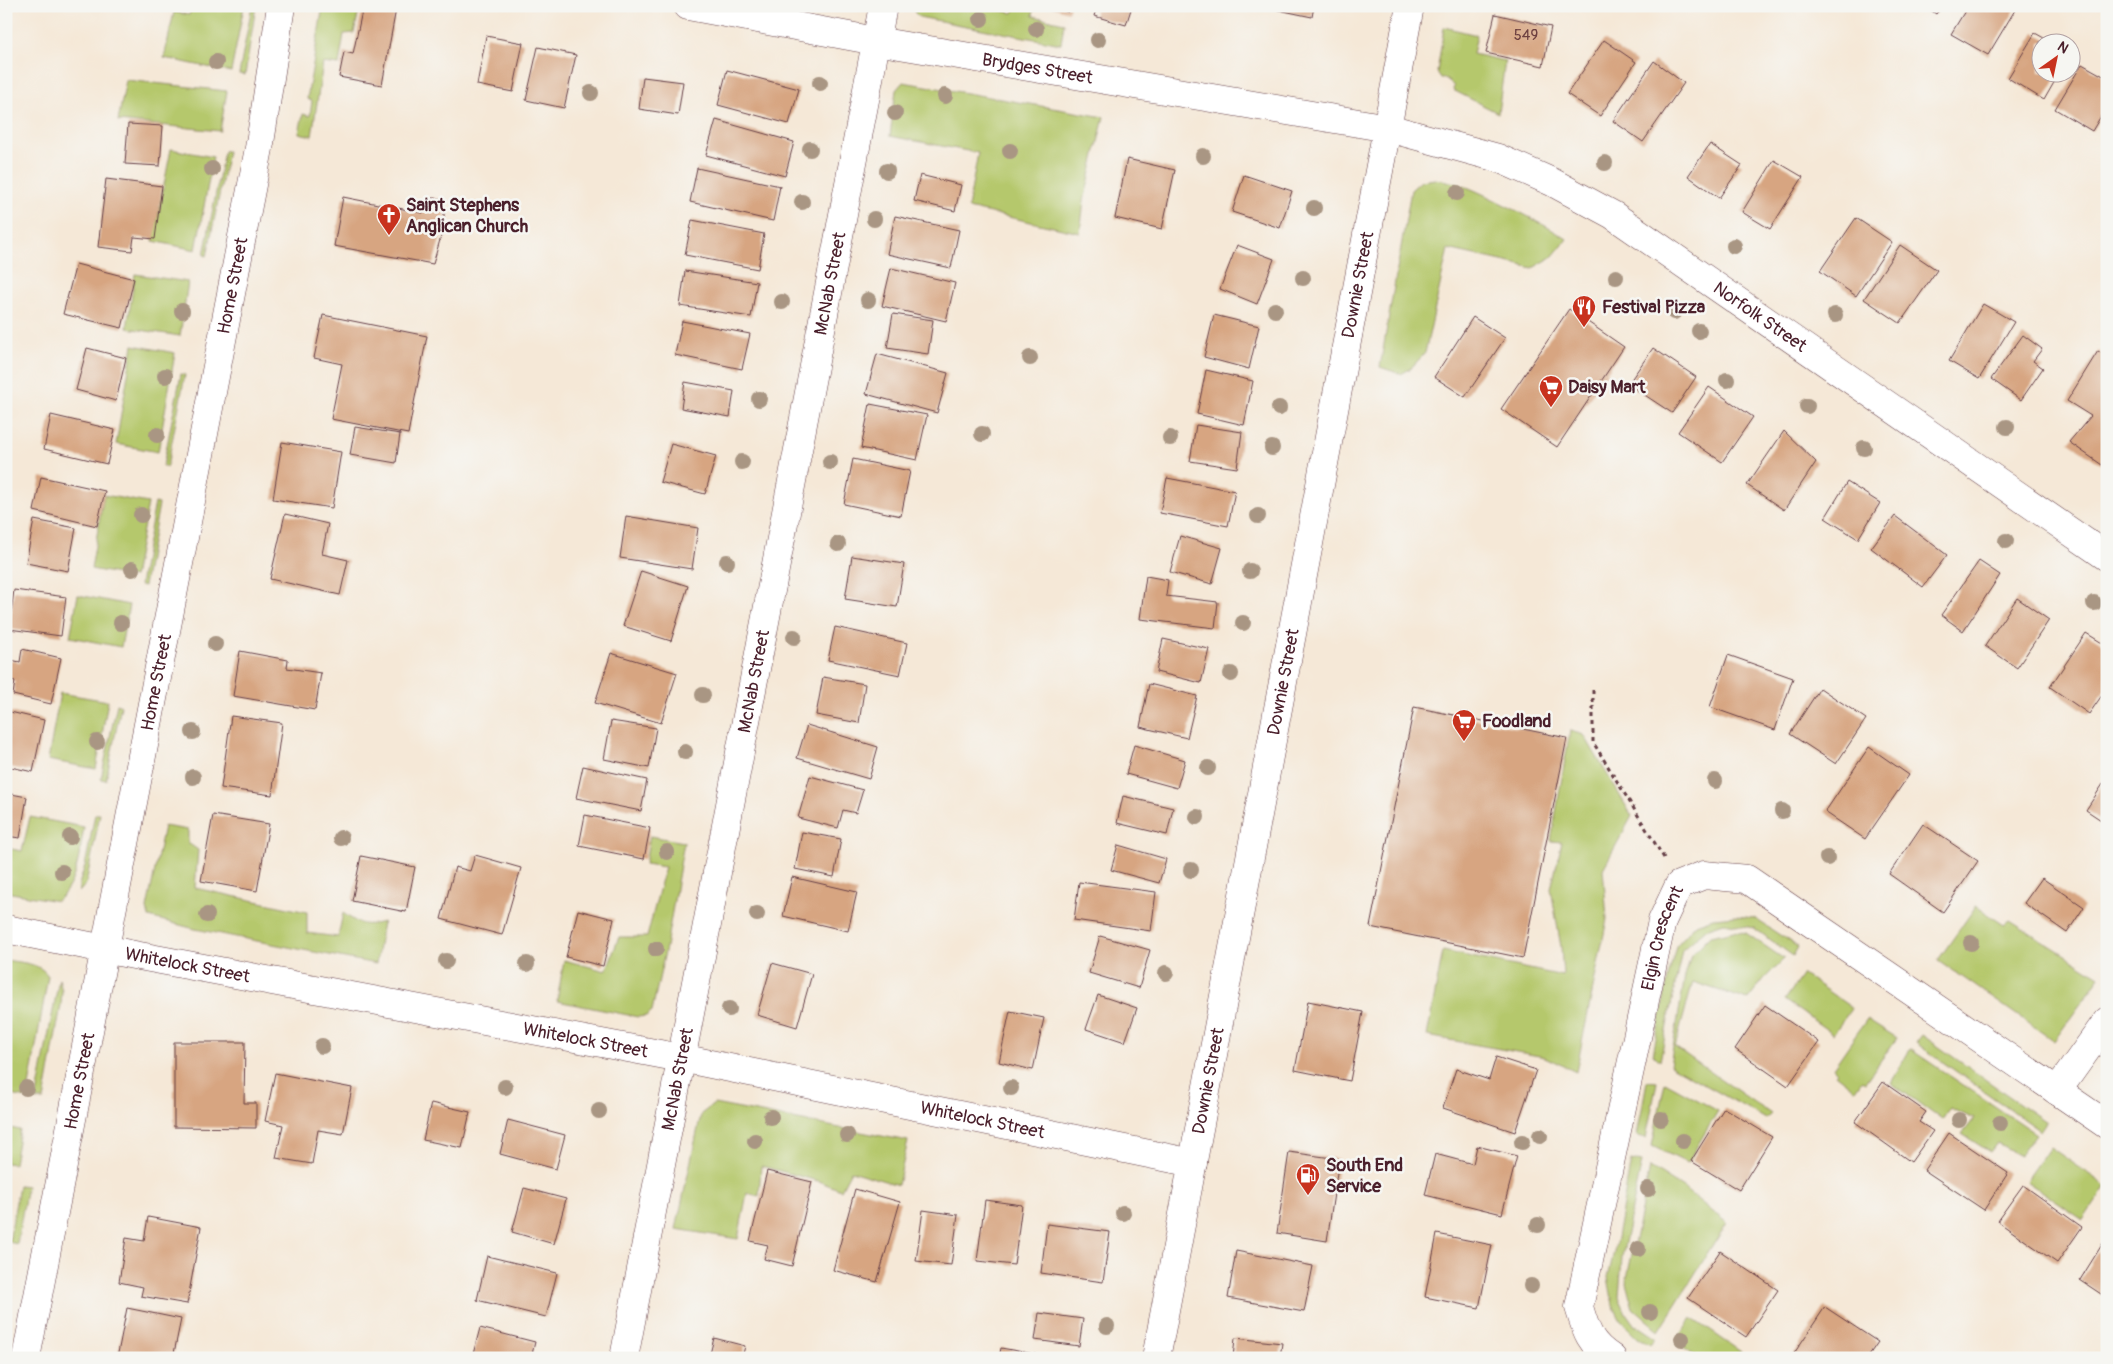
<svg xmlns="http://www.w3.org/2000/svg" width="2113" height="1364" font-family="Pangolin,sans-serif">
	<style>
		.green { fill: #b5c86c; stroke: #80744c }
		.building { fill: #d7a581 }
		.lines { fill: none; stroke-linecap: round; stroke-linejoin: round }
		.minor-casing { stroke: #643d45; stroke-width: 29 }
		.major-casing { stroke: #643d45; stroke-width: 29 }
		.path { stroke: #643d45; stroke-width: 3; stroke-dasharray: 4 4; stroke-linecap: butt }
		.minor { stroke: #fff; stroke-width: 28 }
		.major { stroke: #fff; stroke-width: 28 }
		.tree { fill: #a99683 }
		.labels { text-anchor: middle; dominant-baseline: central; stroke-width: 5; stroke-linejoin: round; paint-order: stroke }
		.number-label { font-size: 15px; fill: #6d4040 }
		.street-label { font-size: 18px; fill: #4a1f2b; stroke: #f6f6f2 }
		.poi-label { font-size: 18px; font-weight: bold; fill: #4a1f2b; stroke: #f6f6f2; text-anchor: start }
	</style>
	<rect width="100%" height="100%" fill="#f6f6f2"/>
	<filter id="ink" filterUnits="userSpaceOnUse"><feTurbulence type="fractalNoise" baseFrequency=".02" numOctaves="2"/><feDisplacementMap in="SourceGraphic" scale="10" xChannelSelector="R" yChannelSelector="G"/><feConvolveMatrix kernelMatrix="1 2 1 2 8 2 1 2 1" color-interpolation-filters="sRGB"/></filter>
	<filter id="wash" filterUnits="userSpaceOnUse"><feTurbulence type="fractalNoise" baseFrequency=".0096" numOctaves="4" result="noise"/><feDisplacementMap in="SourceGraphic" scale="20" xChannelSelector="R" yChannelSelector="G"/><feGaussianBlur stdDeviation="1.12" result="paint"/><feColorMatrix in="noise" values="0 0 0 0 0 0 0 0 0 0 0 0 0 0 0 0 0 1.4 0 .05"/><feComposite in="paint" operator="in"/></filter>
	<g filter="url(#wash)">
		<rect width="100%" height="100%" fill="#f5e8d7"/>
		<path class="green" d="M192,6H244L231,72L164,58L174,12L189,15Z
			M252,6H256L245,75L239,74Z
			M323,6H360L354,33L344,34L339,65L323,63L312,136L299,133L303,114L310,116L312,101L307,99Z
			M914,6H982L1013,13L1016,7L1034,6L1033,16L1064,23L1061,44L919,17L915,13Z
			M1444,27L1477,35L1473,54L1505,61L1498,113L1453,90L1454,86L1444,78H1441L1437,72Z
			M126,80L227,91L220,131L118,121Z
			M903,82L1104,117L1084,201L1080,233L968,208L978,153L890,136L896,90Z
			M171,149L213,157L196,250L153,241Z
			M224,151H228L207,256L204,255Z
			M1435,179C1460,182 1479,192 1501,203C1524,214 1545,225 1567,239L1552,257L1533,268L1448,249L1425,353L1410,369L1401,374L1380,367L1411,190L1421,181Z
			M135,274L188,282L180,336L127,328Z
			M133,345L175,353L158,452L116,444Z
			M181,374L185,375L167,467L163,466Z
			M104,495L148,503L134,577L91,569Z
			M155,503L159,504L144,586L140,585Z
			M78,595L129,605L121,647L70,637Z
			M60,693L108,701L96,769L48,760Z
			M117,704L121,706L106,780L101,779Z
			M1570,731L1584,735L1632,816L1603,869L1607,919L1576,1072L1545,1057L1427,1036L1443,951L1563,976L1561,947L1551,889L1562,842L1551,841Z
			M95,814H100L86,884L79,892V884L85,866Z
			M30,817L84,827C79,853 78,883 57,901L6,892V848L22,851Z
			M164,826L188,830V843L198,850L195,888L307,912V933L338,937L343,913C359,924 363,927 383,922L376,964L195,929L149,917L147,908Z
			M650,836L684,842L666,947L652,1011L646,1016L638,1017L557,1001L564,960L606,971L619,937H647L665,867L645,864Z
			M1976,906L2004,925L2010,920L2100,977L2054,1041L1938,960Z
			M1737,916L1754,918L1798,947L1793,956L1754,928L1724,923L1706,929L1682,950L1660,1061L1653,1054L1668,978L1676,946L1696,924L1713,918Z
			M1734,931L1746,933L1784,959L1764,979L1748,1000L1693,982L1675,1047L1771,1114L1766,1119L1670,1065L1685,976L1691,955L1710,936Z
			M6,960C21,963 39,962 48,976L27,1098L6,1094Z
			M1803,974L1852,1008L1833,1034L1785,1000Z
			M59,979L62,991L61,1005L44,1100H36Z
			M1867,1019L1897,1038L1865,1082L1862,1080L1855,1090L1835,1074L1837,1072L1833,1068Z
			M1922,1035L2046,1122L2040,1131L1916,1043Z
			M1910,1049L2036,1134L2020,1155L1997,1143L1990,1152L1962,1134L1974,1119L1950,1108L1942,1120L1891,1083Z
			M1647,1081L1657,1082L1646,1138L1637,1136Z
			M1665,1082L1718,1111L1687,1163L1652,1146Z
			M714,1104L908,1141L898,1185L851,1171L841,1190L818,1181L761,1166L759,1196L747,1193L738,1239L676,1229L701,1114Z
			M6,1127L20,1130L14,1164L6,1163Z
			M2050,1147L2106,1186L2083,1220L2026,1181Z
			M1631,1160L1642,1162L1622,1257L1619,1297L1626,1313L1633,1323L1656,1338L1651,1344L1638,1338L1621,1321L1613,1305L1608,1278L1617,1238Z
			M1650,1167L1683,1188L1727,1223L1659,1331L1633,1308L1626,1283Z
			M19,1185L27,1186L17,1244L9,1242Z
			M1692,1318L1741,1352L1737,1358H1698L1676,1342Z"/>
		<g id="blocks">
			<path class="building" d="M363,6H383L396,9L382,85L339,77L344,52L353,54Z
				M1050,6H1070L1068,12Z
				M1097,6H1132L1126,25L1094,16Z
				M1260,6H1314L1312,17Z
				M1925,6H1942L1936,14Z
				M1968,6H2009L2015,10L1988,55L1951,34Z
				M1495,14L1551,27L1543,66L1486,53Z
				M2035,33L2051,42H2040V72H2060L2044,100L2008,78Z
				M486,36L523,43L513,92L477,85Z
				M1604,40L1636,62L1600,116L1567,94Z
				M538,47L576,55L564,108L526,100Z
				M1654,61L1684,83L1643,142L1613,121Z
				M2082,64L2107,78V106L2092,131L2055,109Z
				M727,70L799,89L789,124L718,105Z
				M643,77L683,82L678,115L639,109Z
				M716,120L794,142L785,176L706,155Z
				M128,124L163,126L160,166L125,164Z
				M1710,144L1742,165L1719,198L1688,176Z
				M1127,159L1175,170L1162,229L1115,218Z
				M1774,160L1803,177L1770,229L1742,212Z
				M697,168L780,186L773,221L690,202Z
				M920,175L961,185L955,211L914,201Z
				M1244,175L1292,191L1280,228L1232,212Z
				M106,179L162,186L155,239L134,237L132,251L98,247Z
				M343,197L423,213L432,198L444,199V226L433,264L334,246Z
				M895,216L959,230L951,268L887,254Z
				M1856,218L1892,242L1856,296L1820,271Z
				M692,220L764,234L758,269L685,255Z
				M1237,245L1274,259L1257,304L1220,289Z
				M1900,245L1937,270L1900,323L1864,299Z
				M76,264L134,279L122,328L63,314Z
				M891,268L955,283L946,321L882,306Z
				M685,271L757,282L751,317L680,306Z
				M1983,304L2014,322L1979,379L1949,361Z
				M1569,309L1624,347L1557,447L1501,409Z
				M893,314L933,320L928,354L887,348Z
				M323,315L427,336L408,434L331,419L342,364L314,358Z
				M1214,315L1259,326L1249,369L1204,357Z
				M1473,317L1505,338L1465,397L1434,377Z
				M682,321L750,334L742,369L675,355Z
				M2023,335L2042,349L2033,361L2043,368L2021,400L1991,379Z
				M87,348L126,358L116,401L76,390Z
				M1653,348L1696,377L1672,413L1628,384Z
				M2098,351L2107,357V456L2102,465L2069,442L2091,416L2067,401Z
				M877,354L948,373L937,413L866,394Z
				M1206,370L1253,381L1244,425L1197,414Z
				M685,382L734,391L730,417L681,408Z
				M1709,387L1753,417L1722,462L1678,432Z
				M870,404L927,415L917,460L861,448Z
				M51,415L115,430L107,464L44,449Z
				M1196,425L1242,432L1237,468L1190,461Z
				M355,427L400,434L396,463L350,455Z
				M1784,431L1816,462L1784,510L1747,485Z
				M282,442L341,452L332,508L273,499Z
				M671,444L716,456L705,494L660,482Z
				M853,459L910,471L901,516L844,504Z
				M41,477L105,491L97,526L34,511Z
				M1167,478L1235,491L1228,526L1160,513Z
				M1847,482L1880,503L1858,539L1825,518Z
				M285,514L328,524L322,554L348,560L340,595L270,579Z
				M626,516L698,528L692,569L620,558Z
				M1895,516L1947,555L1923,587L1871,548Z
				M34,520L76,528L68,571L26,563Z
				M1180,536L1222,548L1212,584L1170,572Z
				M852,556L904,564L897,607L845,599Z
				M1979,561L2000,575L1963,631L1941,615Z
				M641,571L688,586L671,641L623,626Z
				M1146,576L1168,580L1166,596L1218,602L1215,628L1140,619Z
				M14,590L66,597L61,636L9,629Z
				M2017,598L2049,620L2017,668L1985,646Z
				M835,627L907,643L900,675L828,660Z
				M2086,633L2107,646V688L2089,714L2050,687Z
				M1163,639L1209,649L1201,683L1156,672Z
				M22,649L61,658L51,704L13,695L15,681L6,678V659L20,662Z
				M240,651L288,660L287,668L321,673L315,710L233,696Z
				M611,653L677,673L661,723L595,703Z
				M1728,655L1793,678L1775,730L1710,707Z
				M823,677L865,684L859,723L816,715Z
				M1149,684L1197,696L1187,738L1140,727Z
				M1820,688L1866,719L1836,764L1790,734Z
				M1414,707L1567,738L1523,958L1370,927Z
				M6,711L44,720L33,772L6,766Z
				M231,716L282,723L272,795L221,788Z
				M611,721L656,728L649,768L604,759Z
				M807,725L878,747L869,779L797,758Z
				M1134,745L1185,760L1177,788L1126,774Z
				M1869,747L1909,775L1865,839L1825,812Z
				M583,766L647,780L641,811L576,798Z
				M810,776L863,790L856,813L843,810L838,828L798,818Z
				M2107,778V824L2086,810Z
				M6,793L27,797L20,838L6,836Z
				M1123,796L1173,808L1167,835L1117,823Z
				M213,815L269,824L257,891L201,881Z
				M585,815L650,828L644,859L579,846Z
				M1923,824L1978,861L1943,912L1889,874Z
				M802,832L841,839L834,877L795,869Z
				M1118,845L1166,859L1159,883L1111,870Z
				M475,855L521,868L502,935L441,919L455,867L470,871Z
				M361,856L415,867L406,912L352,901Z
				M792,877L857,892L848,931L783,916Z
				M2042,878L2084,907L2067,933L2024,903Z
				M1079,882L1156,892L1151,931L1074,920Z
				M578,910L614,919L603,966L566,957Z
				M1100,936L1150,950L1139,988L1089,973Z
				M772,963L812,974L797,1027L757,1015Z
				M1098,995L1137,1008L1125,1042L1086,1029Z
				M1308,1001L1363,1012L1350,1081L1295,1070Z
				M1765,1005L1819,1042L1788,1086L1735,1049Z
				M1010,1011L1044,1018L1033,1070L999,1062Z
				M174,1042H245L244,1103H256V1128L174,1127Z
				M1496,1057L1536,1070L1515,1132L1443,1108L1456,1069L1489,1080Z
				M275,1073L352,1088L343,1134L318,1130L312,1164L276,1158L283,1125L265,1121Z
				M1883,1082L1926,1112L1919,1122L1933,1131L1911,1162L1855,1122Z
				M431,1103L470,1112L462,1148L423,1140Z
				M1724,1108L1772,1137L1739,1190L1691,1161Z
				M508,1120L565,1135L556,1169L500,1154Z
				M1949,1133L2008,1173L1984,1210L1924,1170Z
				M1477,1146L1517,1156L1502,1214L1425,1195L1435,1154L1473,1164Z
				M1289,1152L1339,1159L1327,1241L1277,1233Z
				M767,1171L812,1182L792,1266L764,1259L768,1245L750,1241Z
				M2023,1185L2082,1227L2057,1263L1997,1221Z
				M524,1188L566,1199L554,1244L512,1232Z
				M855,1189L900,1202L877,1282L833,1270Z
				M985,1200L1022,1205L1014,1265L977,1261Z
				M923,1210L958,1215L951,1265L916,1261Z
				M148,1217L201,1227L187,1304L141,1296L143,1287L119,1282L126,1238L144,1241Z
				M1047,1224L1110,1232L1103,1282L1041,1273Z
				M1437,1234L1492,1245L1479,1308L1425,1297Z
				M2103,1243L2107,1245V1298L2080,1280Z
				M1236,1251L1313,1266L1304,1312L1228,1298Z
				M1720,1251L1778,1290L1746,1337L1688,1298Z
				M487,1256L557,1273L546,1317L477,1300Z
				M1825,1307L1878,1342L1867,1358H1791Z
				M127,1308L181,1319L173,1358H117Z
				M1039,1313L1083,1319L1079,1346L1035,1340Z
				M480,1328L535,1342L531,1358H472Z
				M714,1338L745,1346L742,1358H709Z
				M1235,1338L1282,1343L1280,1358H1233Z
				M1001,1348L1051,1357V1358H999Z"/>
		</g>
	</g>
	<g filter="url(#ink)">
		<use href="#blocks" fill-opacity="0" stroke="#643d45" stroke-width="1"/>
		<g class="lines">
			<g class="minor-casing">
				<g id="minor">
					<path id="s1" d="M688,6L876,41L1388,128L1498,158L1552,182L1613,215L2107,557"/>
					<path id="s2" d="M6,929L134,955L681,1058L1193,1163"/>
					<path d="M2057,1091L2107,1021"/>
					<path id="s3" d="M26,1358L260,143L281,6"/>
					<path id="s4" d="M624,1358L883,6"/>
					<path id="s5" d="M1612,1358C1590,1344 1586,1331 1579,1307L1662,921L1679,885L1704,875L1747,879L2107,1125"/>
				</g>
			</g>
			<g class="major-casing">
				<g id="major">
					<path id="s6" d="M1156,1358L1410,6"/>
				</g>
			</g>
			<path class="path" d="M1593,690V742L1664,858"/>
			<use href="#minor" class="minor"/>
			<use href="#major" class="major"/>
		</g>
		<g class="tree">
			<circle cx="981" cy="19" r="8"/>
			<circle cx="1036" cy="29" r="8"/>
			<circle cx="1098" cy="40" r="8"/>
			<circle cx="216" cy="62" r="8"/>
			<circle cx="820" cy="83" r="8"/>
			<circle cx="591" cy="93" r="8"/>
			<circle cx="945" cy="96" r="8"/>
			<circle cx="895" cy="113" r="8"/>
			<circle cx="810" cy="149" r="8"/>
			<circle cx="1010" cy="151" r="8"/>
			<circle cx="1203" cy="156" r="8"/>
			<circle cx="1605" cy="163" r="8"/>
			<circle cx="212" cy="169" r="8"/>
			<circle cx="887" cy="171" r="8"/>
			<circle cx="1457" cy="193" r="8"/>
			<circle cx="802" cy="202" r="8"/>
			<circle cx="1314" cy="208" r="8"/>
			<circle cx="874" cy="219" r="8"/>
			<circle cx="1734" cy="246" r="8"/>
			<circle cx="1616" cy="277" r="8"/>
			<circle cx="1303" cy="278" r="8"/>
			<circle cx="868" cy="300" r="8"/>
			<circle cx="782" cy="302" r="8"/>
			<circle cx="1275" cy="310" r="8"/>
			<circle cx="182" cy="311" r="8"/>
			<circle cx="1674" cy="312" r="8"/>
			<circle cx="1835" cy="315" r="8"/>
			<circle cx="1699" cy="331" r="8"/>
			<circle cx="1030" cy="358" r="8"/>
			<circle cx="165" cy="376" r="8"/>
			<circle cx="1727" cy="380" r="8"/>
			<circle cx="759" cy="399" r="8"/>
			<circle cx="1807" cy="406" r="8"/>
			<circle cx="1279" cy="408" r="8"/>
			<circle cx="2007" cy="427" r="8"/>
			<circle cx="982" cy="434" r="8"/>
			<circle cx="157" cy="435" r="8"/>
			<circle cx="1170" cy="438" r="8"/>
			<circle cx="1272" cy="448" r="8"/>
			<circle cx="1864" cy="448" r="8"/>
			<circle cx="742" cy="462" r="8"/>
			<circle cx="830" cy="462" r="8"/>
			<circle cx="141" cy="515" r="8"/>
			<circle cx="1258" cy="516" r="8"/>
			<circle cx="2006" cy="541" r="8"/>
			<circle cx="838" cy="544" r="8"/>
			<circle cx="727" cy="562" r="8"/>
			<circle cx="132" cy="569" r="8"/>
			<circle cx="1250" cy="571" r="8"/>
			<circle cx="2094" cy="603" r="8"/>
			<circle cx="121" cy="623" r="8"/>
			<circle cx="1243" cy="623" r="8"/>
			<circle cx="794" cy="637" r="8"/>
			<circle cx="215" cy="644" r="8"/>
			<circle cx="1231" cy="674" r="8"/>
			<circle cx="703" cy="695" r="8"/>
			<circle cx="193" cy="732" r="8"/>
			<circle cx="97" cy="742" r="8"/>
			<circle cx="685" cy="752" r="8"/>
			<circle cx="1208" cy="768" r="8"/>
			<circle cx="193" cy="777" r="8"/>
			<circle cx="1715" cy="781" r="8"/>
			<circle cx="1782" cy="811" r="8"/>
			<circle cx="1197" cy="817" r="8"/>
			<circle cx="70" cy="837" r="8"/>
			<circle cx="341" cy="838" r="8"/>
			<circle cx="667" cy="852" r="8"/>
			<circle cx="1827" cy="858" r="8"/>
			<circle cx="1191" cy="870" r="8"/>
			<circle cx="62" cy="872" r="8"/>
			<circle cx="757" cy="914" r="8"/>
			<circle cx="207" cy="915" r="8"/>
			<circle cx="1971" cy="943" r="8"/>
			<circle cx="656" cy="949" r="8"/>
			<circle cx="446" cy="961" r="8"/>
			<circle cx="527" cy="964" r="8"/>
			<circle cx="1166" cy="973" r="8"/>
			<circle cx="729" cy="1009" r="8"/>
			<circle cx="322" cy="1046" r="8"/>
			<circle cx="505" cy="1087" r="8"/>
			<circle cx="26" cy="1088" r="8"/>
			<circle cx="1011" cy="1088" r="8"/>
			<circle cx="599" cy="1111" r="8"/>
			<circle cx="771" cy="1117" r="8"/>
			<circle cx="1661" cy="1119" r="8"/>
			<circle cx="1959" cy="1120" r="8"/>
			<circle cx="2000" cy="1123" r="8"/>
			<circle cx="847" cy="1135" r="8"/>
			<circle cx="1540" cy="1136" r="8"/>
			<circle cx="755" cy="1141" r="8"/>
			<circle cx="1683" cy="1141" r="8"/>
			<circle cx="1522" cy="1142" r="8"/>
			<circle cx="1648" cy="1189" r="8"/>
			<circle cx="1123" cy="1213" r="8"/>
			<circle cx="1538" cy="1225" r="8"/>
			<circle cx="1638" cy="1249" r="8"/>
			<circle cx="1531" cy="1286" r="8"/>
			<circle cx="1650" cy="1312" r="8"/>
			<circle cx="1107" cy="1326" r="8"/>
			<circle cx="1682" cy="1339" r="8"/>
		</g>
	</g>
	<defs>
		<g id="church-pin" transform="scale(1.25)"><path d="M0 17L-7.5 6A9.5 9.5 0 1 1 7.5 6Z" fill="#c8321e" stroke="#f6f6f2"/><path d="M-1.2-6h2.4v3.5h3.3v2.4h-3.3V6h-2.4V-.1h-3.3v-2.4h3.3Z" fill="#fff"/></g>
		<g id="restaurant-pin" transform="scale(1.25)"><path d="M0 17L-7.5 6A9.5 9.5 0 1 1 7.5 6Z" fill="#c8321e" stroke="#f6f6f2"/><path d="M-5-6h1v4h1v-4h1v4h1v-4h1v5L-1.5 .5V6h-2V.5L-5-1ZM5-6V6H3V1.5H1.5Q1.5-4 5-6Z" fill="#fff"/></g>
		<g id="supermarket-pin" transform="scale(1.25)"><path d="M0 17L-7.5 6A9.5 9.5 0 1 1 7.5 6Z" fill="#c8321e" stroke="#f6f6f2"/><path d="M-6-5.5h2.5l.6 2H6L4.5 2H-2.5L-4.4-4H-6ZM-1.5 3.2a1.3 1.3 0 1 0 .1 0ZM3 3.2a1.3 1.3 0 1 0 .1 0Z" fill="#fff"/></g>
		<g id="fuel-pin" transform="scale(1.25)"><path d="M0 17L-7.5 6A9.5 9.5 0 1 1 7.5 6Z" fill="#c8321e" stroke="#f6f6f2"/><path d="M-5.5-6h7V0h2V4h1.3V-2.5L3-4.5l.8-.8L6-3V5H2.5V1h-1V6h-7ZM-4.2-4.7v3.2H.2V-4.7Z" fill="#fff"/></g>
	</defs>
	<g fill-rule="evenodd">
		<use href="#church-pin" x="389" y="215"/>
		<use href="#restaurant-pin" x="1584" y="307"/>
		<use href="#supermarket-pin" x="1551" y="387"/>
		<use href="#supermarket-pin" x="1464" y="721"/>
		<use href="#fuel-pin" x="1308" y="1175"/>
	</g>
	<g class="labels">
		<g class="number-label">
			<text x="1526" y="35">549</text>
		</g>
		<g class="street-label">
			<text stroke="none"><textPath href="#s1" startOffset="355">Brydges Street</textPath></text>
			<text stroke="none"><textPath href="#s4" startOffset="1094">McNab Street</textPath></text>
			<text stroke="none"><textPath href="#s6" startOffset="1092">Downie Street</textPath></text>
			<text stroke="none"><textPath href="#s3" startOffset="1092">Home Street</textPath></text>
			<text stroke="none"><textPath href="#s1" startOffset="1132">Norfolk Street</textPath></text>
			<text stroke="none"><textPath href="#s4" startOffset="689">McNab Street</textPath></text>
			<text stroke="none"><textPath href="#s6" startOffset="688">Downie Street</textPath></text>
			<text stroke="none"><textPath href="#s3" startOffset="688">Home Street</textPath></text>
			<text stroke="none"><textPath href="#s5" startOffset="441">Elgin Crescent</textPath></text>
			<text stroke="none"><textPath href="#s2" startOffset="185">Whitelock Street</textPath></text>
			<text stroke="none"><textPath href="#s2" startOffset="590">Whitelock Street</textPath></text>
			<text stroke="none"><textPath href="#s3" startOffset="282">Home Street</textPath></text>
			<text stroke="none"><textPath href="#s4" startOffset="284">McNab Street</textPath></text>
			<text stroke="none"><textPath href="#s6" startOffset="282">Downie Street</textPath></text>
			<text stroke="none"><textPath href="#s2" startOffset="995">Whitelock Street</textPath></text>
		</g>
		<g class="poi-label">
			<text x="406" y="205">Saint Stephens<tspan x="406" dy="21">Anglican Church</tspan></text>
			<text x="1602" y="307">Festival Pizza</text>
			<text x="1568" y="387">Daisy Mart</text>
			<text x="1482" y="721">Foodland</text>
			<text x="1326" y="1165">South End<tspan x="1326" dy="21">Service</tspan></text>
		</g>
	</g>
	<rect width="2113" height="1364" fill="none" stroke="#f6f6f2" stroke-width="25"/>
	<g transform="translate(2056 58) rotate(33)"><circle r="24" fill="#f6f6f2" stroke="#b1a0a2"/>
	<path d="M0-4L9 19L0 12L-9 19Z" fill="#c8321e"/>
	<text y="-8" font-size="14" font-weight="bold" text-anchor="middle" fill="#4a1f2b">N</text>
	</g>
</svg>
